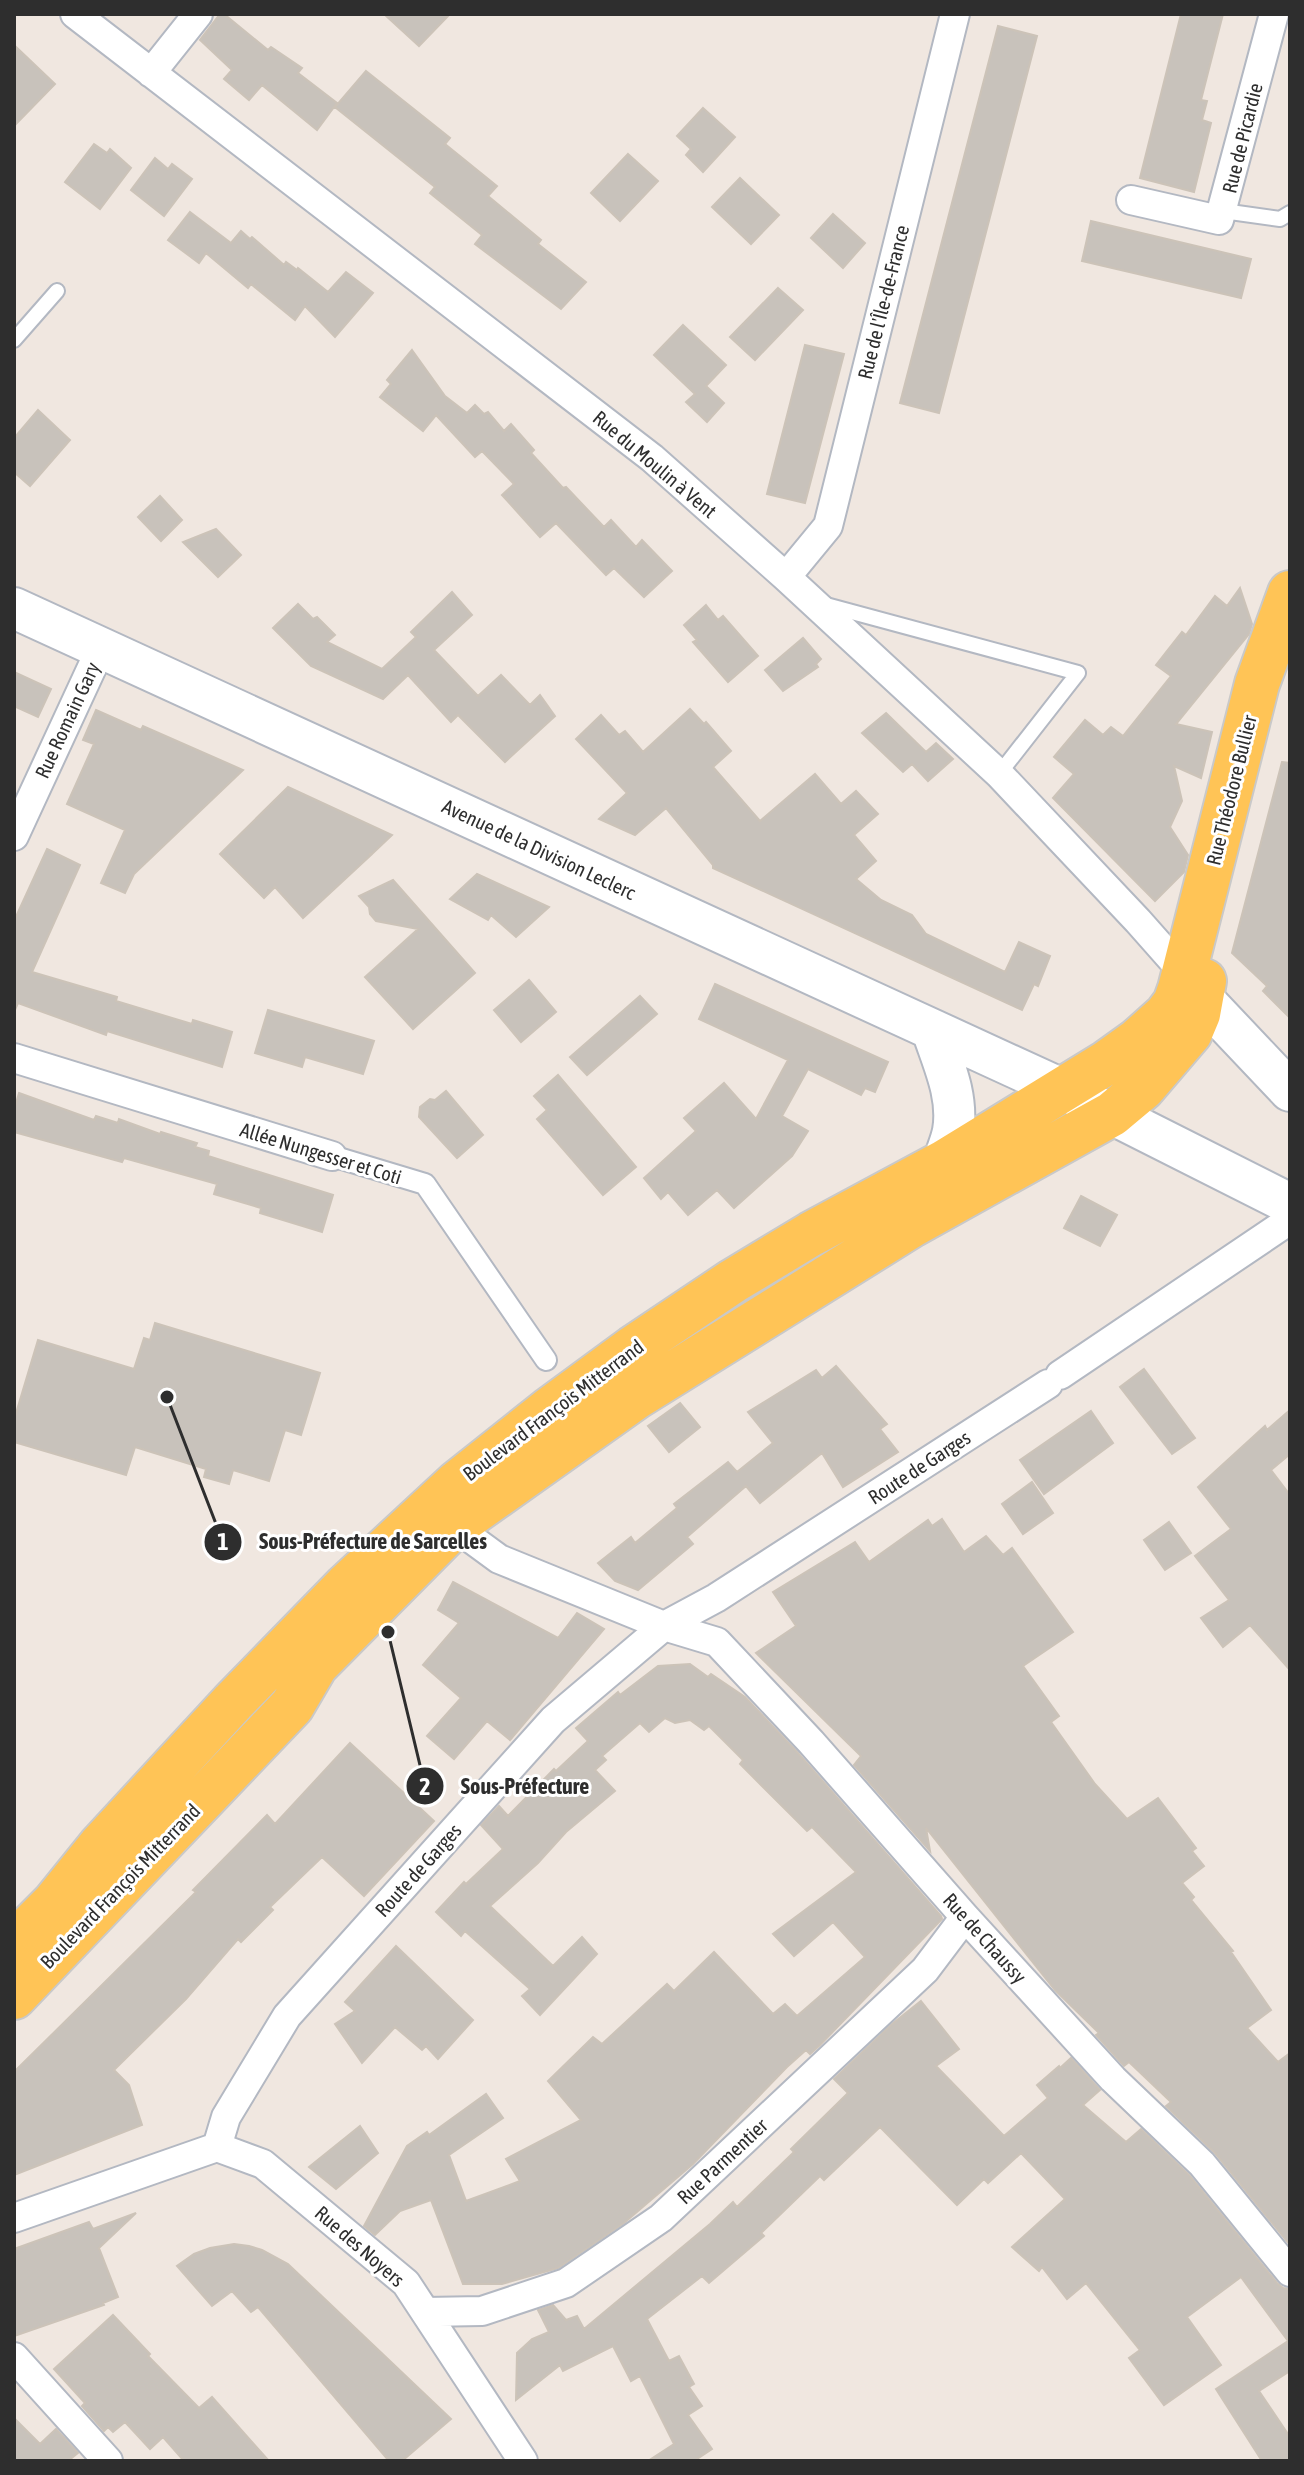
<svg xmlns="http://www.w3.org/2000/svg" width="1304" height="2475" font-family="'Asap Condensed',sans-serif">
	<style>
		.building { fill: #c8c2bb; stroke: #ccc3b8; stroke-width: 2 }
		.lines { fill: none; stroke-linecap: round; stroke-linejoin: round }
		.service-casing { stroke: #b3b8c2; stroke-width: 18 }
		.pedestrian-casing { stroke: #b3b8c2; stroke-width: 24 }
		.minor-casing { stroke: #b3b8c2; stroke-width: 32 }
		.secondary-casing { stroke: #b3b8c2; stroke-width: 44 }
		.primary-casing { stroke: #c9c9c9; stroke-width: 48 }
		.service { stroke: #fff; stroke-width: 14 }
		.pedestrian { stroke: #fff; stroke-width: 20 }
		.minor { stroke: #fff; stroke-width: 28 }
		.secondary { stroke: #fff; stroke-width: 40 }
		.primary { stroke: #ffc456; stroke-width: 44 }
		.labels { text-anchor: middle; dominant-baseline: central; stroke-width: 6; stroke-linejoin: round; paint-order: stroke }
		.street-label { font-size: 20px; fill: #2e2e2e; stroke: #fff }
		.leader { fill: none; stroke: #2e2e2e; stroke-width: 3 }
		.callout-dot { fill: #2e2e2e; stroke: #fff; stroke-width: 3 }
		.mark-label { font-size: 24px; text-anchor: middle; font-weight: bold; fill: #fff }
		.callout-label { font-size: 22px; text-anchor: middle; font-weight: bold; fill: #2e2e2e; stroke: #fff; stroke-width: 6; stroke-linejoin: round; paint-order: stroke }
	</style>
	<rect width="100%" height="100%" fill="#f0e7e0"/>
	<path class="building" d="M220,14H224L268,50L271,47L302,68L298,73L337,103L317,130L262,85L249,100L224,79L232,70L200,40Z
		M384,14H450L419,46Z
		M1181,14H1223L1201,100L1207,101L1202,120L1211,123L1194,192L1140,178Z
		M998,26L1037,36L939,413L900,403Z
		M14,45L55,84L14,126Z
		M366,71L450,138L445,144L497,186L488,196L541,240L538,244L586,282L561,309L475,244L482,235L430,193L435,187L335,107Z
		M703,108L735,137L703,172L686,155L691,149L677,136Z
		M94,144L107,153L110,149L131,168L100,209L65,182Z
		M628,154L658,181L620,221L591,193Z
		M155,158L168,169L172,164L192,179L164,216L131,190Z
		M740,178L779,215L751,244L712,207Z
		M190,212L231,243L241,231L250,239L252,237L284,265L286,262L297,270L298,268L328,292L346,272L373,293L335,337L305,306L295,320L251,284L248,288L206,253L199,263L168,240Z
		M833,214L865,243L843,268L811,238Z
		M1091,221L1251,259L1241,298L1082,261Z
		M778,288L803,310L755,360L730,337Z
		M683,325L726,365L706,386L724,403L707,422L686,402L695,394L654,355Z
		M805,345L844,354L805,503L767,494Z
		M412,350L445,396L467,413L475,405L484,414L488,412L504,431L511,424L534,450L531,453L563,488L566,487L604,527L611,520L636,547L642,540L672,571L644,597L614,568L606,575L556,523L540,537L502,495L514,484L482,451L475,457L436,415L423,431L380,397L391,384L387,380Z
		M38,410L70,440L30,486L14,472V438Z
		M160,496L182,520L161,541L138,517Z
		M216,529L241,555L218,577L183,542Z
		M1240,588L1252,624L1249,634L1176,724L1212,732L1201,778L1174,766L1182,801L1170,827L1188,855L1184,872L1155,901L1053,798L1074,774L1054,757L1085,720L1103,735L1111,727L1123,736L1171,676L1156,665L1182,632L1186,635L1215,596L1227,606Z
		M452,592L472,615L434,650L478,696L501,675L530,705L540,695L555,716L505,762L458,715L451,722L408,675L383,699L311,666L273,628L298,604L313,619L317,617L335,635L327,642L382,669L416,637L411,632Z
		M706,605L718,620L723,616L758,656L728,682L693,642L697,640L684,625Z
		M803,638L821,659L816,664L818,667L783,691L765,670Z
		M14,672L51,689L38,717L14,706Z
		M690,709L704,724L706,722L731,751L713,767L760,821L815,774L841,804L856,791L878,814L854,835L876,861L856,879L881,900L912,915L926,934L1005,972L1019,942L1050,956L1038,986L1034,984L1022,1010L713,868V865L666,808L635,835L599,819L627,793L576,739L601,715L619,735L625,731L643,752Z
		M96,710L141,730L143,726L243,770L134,874L125,893L101,883L125,830L67,804L94,744L83,740Z
		M886,713L926,752L936,743L953,759L928,781L912,764L903,772L862,733Z
		M1282,762L1290,763V1018L1263,991L1267,986L1232,953Z
		M288,787L392,835L372,854H369L371,855L303,918L275,887L264,898L220,854Z
		M47,849L80,865L32,972L117,997L116,1001L192,1024L193,1020L232,1032L222,1067L107,1031L106,1035L18,1003L14,1012V921Z
		M477,874L549,907L516,937L491,915L488,920L450,899Z
		M393,880L475,973L413,1029L365,977L418,929L376,921L370,914L369,907L359,896Z
		M529,980L556,1012L521,1042L494,1010Z
		M715,984L888,1062L875,1092L865,1088L861,1095L808,1069L782,1116L808,1131L792,1156L734,1208L717,1190L688,1215L668,1192L661,1199L644,1178L696,1131L684,1118L724,1083L756,1119L788,1060L699,1019Z
		M640,996L657,1014L587,1075L570,1057Z
		M268,1010L374,1041L363,1074L305,1057L302,1067L255,1053Z
		M558,1075L636,1167L603,1195L537,1119L547,1110L534,1096Z
		M446,1091L483,1135L457,1158L419,1117L420,1107L430,1099L435,1100Z
		M19,1093L94,1120L96,1116L118,1123L119,1119L160,1134L161,1132L197,1143L195,1147L209,1151L208,1156L333,1195L322,1232L260,1213L261,1208L214,1194L217,1184L124,1158L122,1162L14,1132V1110Z
		M1081,1196L1117,1215L1100,1246L1064,1228Z
		M155,1323L320,1373L301,1435L285,1430L269,1481L233,1470L229,1484L204,1477L206,1469L135,1447L126,1475L14,1442V1420L38,1340L134,1369L144,1338L150,1340Z
		M836,1366L887,1424L880,1429L898,1452L843,1487L822,1453L760,1503L746,1486L687,1537L693,1544L638,1590L615,1581L598,1563L631,1537L635,1543L677,1508L674,1504L728,1462L737,1472L773,1443L748,1412L816,1370L822,1378Z
		M1144,1369L1195,1438L1172,1454L1120,1387Z
		M680,1403L700,1427L669,1452L648,1426Z
		M1290,1410V1454L1271,1470L1290,1495V1670L1250,1625L1223,1647L1201,1618L1229,1600L1195,1556L1231,1529L1198,1487L1265,1426L1267,1430Z
		M1091,1411L1113,1443L1044,1494L1020,1460Z
		M1032,1482L1053,1513L1023,1534L1002,1504Z
		M942,1519L964,1552L986,1536L1003,1555L1012,1548L1073,1632L1023,1666L1059,1716L1051,1722L1095,1784L1127,1819L1158,1798L1196,1848L1192,1851L1204,1866L1182,1883L1194,1897L1191,1900L1233,1951L1231,1952L1271,2010L1247,2028L1278,2062L1290,2053V2245L1215,2153L1166,2106L1171,2102L1129,2062L1124,2066L1096,2035L1099,2033L1055,1990L926,1828L930,1851L854,1765L861,1756L756,1653L796,1626L773,1592L855,1542L869,1562L928,1520L932,1526Z
		M1169,1522L1191,1553L1165,1570L1144,1540Z
		M453,1582L558,1638L577,1613L604,1629L510,1740L487,1721L454,1759L427,1736L461,1698L423,1665L459,1623L438,1610Z
		M690,1664L708,1677L711,1674L745,1697L798,1753L941,1916L942,1919L820,2045L810,2054L806,2050L787,2067L693,2164L624,2223L558,2268L502,2284H463L431,2200L400,2211L375,2235L364,2226L407,2146L427,2132L429,2135L486,2094L503,2118L449,2155L466,2201L520,2181L506,2159L581,2120L548,2081L593,2037L602,2044L667,1984L674,1991L714,1952L773,2014L785,2004L797,2016L865,1957L833,1922L794,1956L773,1934L856,1872L812,1827L807,1831L740,1764L743,1760L709,1726L704,1730L690,1720L675,1723L665,1718L649,1732L640,1723L602,1756L606,1760L595,1770L615,1791L566,1832L538,1863L490,1906L553,1966L582,1937L597,1954L540,2015L522,1996L530,1989L465,1931L461,1936L436,1912L464,1882L466,1884L503,1849L481,1825L499,1806L508,1816L554,1769L556,1771L588,1741L576,1728L618,1692L620,1695L658,1666Z
		M350,1743L434,1821L364,1896L322,1857L270,1907L273,1910L241,1942L238,1939L186,1999L114,2070L129,2085L142,2125L14,2175V2072L196,1892L193,1890L267,1815L275,1824Z
		M396,1946L473,2020L438,2059L426,2046L422,2050L395,2027L362,2063L335,2024L355,2011L345,2002Z
		M921,2001L959,2049L936,2066L1004,2136L1048,2098L1037,2085L1059,2066L1060,2068L1071,2058L1100,2090L1083,2105L1126,2142L1141,2129L1190,2176L1277,2283L1283,2288L1290,2289V2371L1259,2391L1290,2437V2461H1262L1216,2389L1288,2341L1241,2277L1187,2317L1221,2365L1164,2405L1129,2358L1140,2350L1086,2283L1067,2299L1042,2267L1039,2271L1012,2247L1065,2199L1021,2153L988,2183L984,2179L957,2205L880,2127L824,2180L820,2176L761,2233L764,2236L709,2283L702,2276L647,2319L669,2361L679,2356L694,2384L689,2387L702,2406L688,2415L712,2449L694,2461H648L674,2444L640,2376L631,2381L613,2346L563,2371L560,2365L516,2400L517,2353L532,2339L549,2332L538,2310L553,2305L566,2320L577,2316L584,2329L710,2224L733,2202L737,2207L794,2152L791,2149L848,2093L834,2079L892,2024Z
		M360,2126L378,2153L336,2189L309,2167Z
		M136,2213L99,2248L118,2297L103,2303L104,2305L14,2336V2249L89,2222L93,2229Z
		M234,2244L249,2246L262,2250L288,2264L451,2419L402,2461H389L258,2307L251,2312L232,2291L212,2306L177,2266L194,2254L210,2248Z
		M113,2315L150,2354L148,2356L199,2408L212,2397L269,2461H184L163,2437L150,2449L125,2422L113,2432L108,2427L104,2431L82,2406L85,2403L54,2369Z
		M14,2418L40,2444L56,2429L78,2453L68,2461H14Z"/>
	<g class="lines">
		<g class="service-casing">
			<path id="service" d="M1223,211L1280,219L1290,213
				M14,340L57,291
				M826,605L1078,673L999,774"/>
		</g>
		<g class="pedestrian-casing">
			<path id="pedestrian" d="M332,1156L425,1184L546,1360"/>
		</g>
		<g class="minor-casing">
			<path id="minor" d="M75,14L652,458L786,577L999,774L1138,921L1184,973
				M151,73L198,14
				M1131,200L1219,220L1274,14
				M786,577L828,526L955,14
				M14,836L101,648
				M14,1058L332,1156
				M1060,1375L1290,1220
				M454,1526L499,1559L664,1626L717,1642L811,1742L965,1917L1113,2079L1202,2164L1290,2272
				M217,2147L263,2164L406,2283L523,2461
				M14,2218L217,2147L226,2117L287,2016L553,1720L664,1626L716,1598L1048,1384
				M425,2312L482,2311L566,2283L661,2218L925,1970L965,1917
				M14,2357L108,2461"/>
		</g>
		<g class="secondary-casing">
			<path id="secondary" d="M14,608L1064,1090L1290,1204
				M1180,989L1201,997L1290,1091
				M932,1030C943,1063 959,1096 953,1131C951,1142 946,1152 943,1163"/>
		</g>
		<g class="primary-casing">
			<path id="primary" d="M14,1943L54,1903L100,1846L233,1702L346,1586L457,1483L550,1409L633,1348L733,1281L811,1234L943,1163L1106,1063L1138,1040L1166,1015L1175,1003L1180,989L1257,684L1290,593
				M14,1997L292,1706L316,1665L454,1526L636,1397L912,1225L1112,1114L1143,1088L1190,1033L1198,1014L1204,981"/>
		</g>
		<use href="#service" class="service"/>
		<use href="#pedestrian" class="pedestrian"/>
		<use href="#minor" class="minor"/>
		<use href="#secondary" class="secondary"/>
		<use href="#primary" class="primary"/>
	</g>
	<g class="labels">
		<g class="street-label">
			<text transform="translate(1242 138) rotate(-76)">Rue de Picardie</text>
			<text transform="translate(883 302) rotate(-76)">Rue de l'Île-de-France</text>
			<text transform="translate(655 464) rotate(40)">Rue du Moulin à Vent</text>
			<text transform="translate(67 720) rotate(-65)">Rue Romain Gary</text>
			<text transform="translate(1231 790) rotate(-76)">Rue Théodore Bullier</text>
			<text transform="translate(539 849) rotate(25)">Avenue de la Division Leclerc</text>
			<text transform="translate(321 1153) rotate(17)">Allée Nungesser et Coti</text>
			<text transform="translate(553 1410) rotate(-37)">Boulevard François Mitterrand</text>
			<text transform="translate(919 1467) rotate(-33)">Route de Garges</text>
			<text transform="translate(418 1870) rotate(-48)">Route de Garges</text>
			<text transform="translate(120 1886) rotate(-46)">Boulevard François Mitterrand</text>
			<text transform="translate(985 1938) rotate(48)">Rue de Chaussy</text>
			<text transform="translate(722 2161) rotate(-43)">Rue Parmentier</text>
			<text transform="translate(360 2246) rotate(41)">Rue des Noyers</text>
		</g>
	</g>
	<path class="leader" d="M167 1397L223 1542M388 1632L425 1786"/>
	<g class="callout-dot">
		<circle cx="167" cy="1397" r="8"/>
		<circle cx="388" cy="1632" r="8"/>
		<circle cx="223" cy="1542" r="20"/>
		<circle cx="425" cy="1786" r="20"/>
	</g>
	<g class="mark-label">
		<text x="223" y="1550">1</text>
		<text x="425" y="1795">2</text>
	</g>
	<g class="callout-label">
		<text x="373" y="1549">Sous-Préfecture de Sarcelles</text>
		<text x="525" y="1794">Sous-Préfecture</text>
	</g>
	<rect width="1304" height="2475" fill="none" stroke="#2e2e2e" stroke-width="32"/>
</svg>
